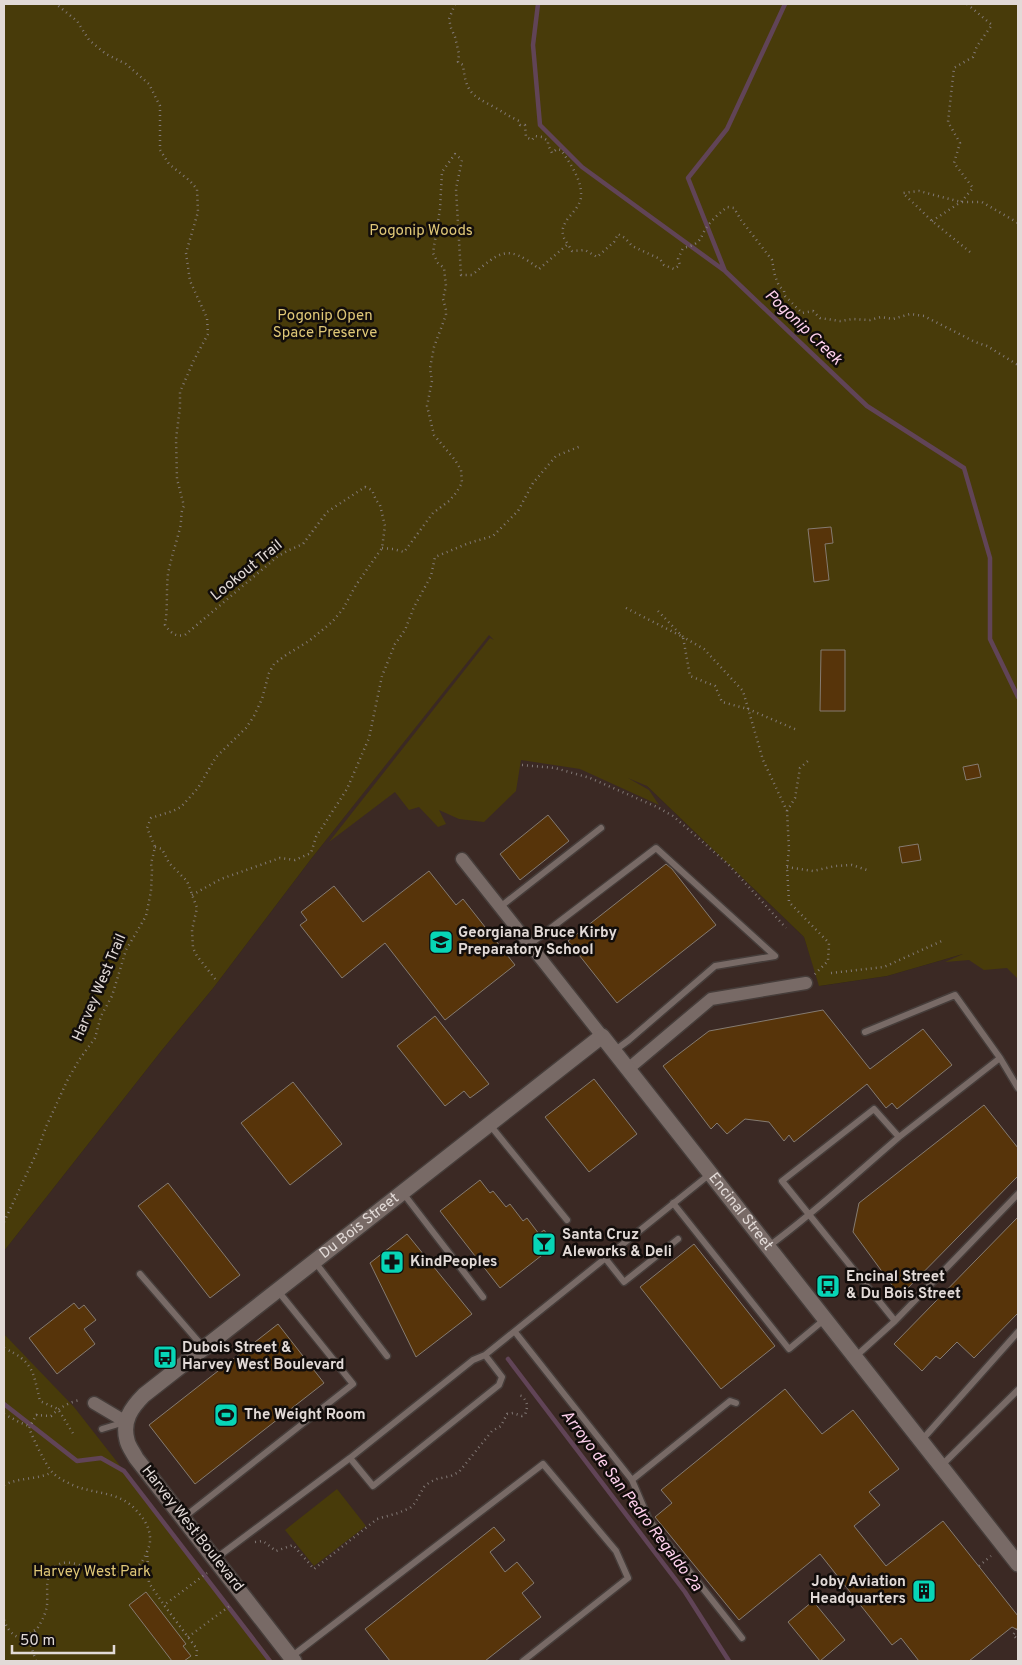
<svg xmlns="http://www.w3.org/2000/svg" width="1022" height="1665" font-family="Overpass,sans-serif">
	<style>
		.built { fill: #3b2924 }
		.green { fill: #483b0a }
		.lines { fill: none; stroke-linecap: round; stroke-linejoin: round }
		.stream { stroke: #614457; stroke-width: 4.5 }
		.building { fill: #57340a; stroke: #857b71 }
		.lane-casing { stroke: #463d3a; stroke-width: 9 }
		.street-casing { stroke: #463d3a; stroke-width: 15 }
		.secondary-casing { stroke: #463d3a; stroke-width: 18 }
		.path { stroke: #827976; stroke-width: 2.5; stroke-dasharray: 1 4; stroke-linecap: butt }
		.lane { stroke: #786a66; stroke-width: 6 }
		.street { stroke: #786a66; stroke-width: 12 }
		.secondary { stroke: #786a66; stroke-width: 15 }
		.labels { text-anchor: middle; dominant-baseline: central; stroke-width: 5; stroke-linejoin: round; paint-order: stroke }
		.park-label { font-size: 15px; fill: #dfc777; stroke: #120d0b }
		.street-label { font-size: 15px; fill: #e2dad7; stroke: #120d0b }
		.poi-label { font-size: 15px; font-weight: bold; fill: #e2dad7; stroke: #120d0b; text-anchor: start }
		.water-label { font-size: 16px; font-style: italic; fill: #ffd1ed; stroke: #120d0b }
	</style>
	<rect width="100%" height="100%" fill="#2d221f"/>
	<path class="built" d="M489,634L804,937L820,986L887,976L970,952L1018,931V1661H273L4,1334V1251L162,1050L214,987L311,859Z"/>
	<path class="green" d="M4,4H1018V979L1007,968L984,970L969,960L945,962L963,954L887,976L819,986L804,937L647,786L628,778L649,790L659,805L580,769L521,760L516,791L484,822L459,819L439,810L446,824L438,827L419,807L409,810L395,792L329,842L490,638L494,640L489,635L311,859L214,987L162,1050L4,1251Z
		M4,1334L74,1407L273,1661H4Z
		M337,1489L366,1526L314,1566L285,1530Z"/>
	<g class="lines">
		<path class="stream" d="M538,4L533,45L540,125L582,167L725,271L867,406L964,468L990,558V639L1018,697
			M725,271L688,178L727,129L785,4
			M508,1359L685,1592L729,1661
			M4,1404L77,1461L101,1458L124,1471L270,1661"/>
	</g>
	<path class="building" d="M831,527L833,543L825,544L829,580L814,582L808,529Z
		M821,650H845V711H820Z
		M978,764L981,777L966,780L963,767Z
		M548,815L569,841L520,880L500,854Z
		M918,844L921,860L902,863L899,847Z
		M666,864L672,869L716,925L617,1003L568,941Z
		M429,871L456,905L463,899L515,965L445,1020L385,943L342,978L300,925L307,920L301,912L334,886L363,922Z
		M823,1010L870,1069L923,1029L952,1065L897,1109L892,1103L886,1108L867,1084L794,1142L789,1135L784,1141L769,1122L745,1119L727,1134L717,1123L711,1129L663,1066L709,1031Z
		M435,1016L489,1084L470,1098L464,1091L445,1106L397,1046Z
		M594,1079L637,1134L589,1172L545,1117Z
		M293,1082L342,1144L290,1185L241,1123Z
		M984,1105L1018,1148V1176L900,1296L853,1232L859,1203Z
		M480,1180L490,1193L493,1191L506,1207L510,1204L523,1221L527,1218L539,1234L544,1230L555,1245L500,1288L440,1211Z
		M168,1183L240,1275L210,1298L138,1206Z
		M1018,1217V1313L974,1358L957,1342L940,1359L936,1356L922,1371L894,1344Z
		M407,1234L472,1314L416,1357L370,1263Z
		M694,1244L775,1346L721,1389L640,1287Z
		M74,1303L79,1309L84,1305L96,1320L84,1329L95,1344L57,1374L29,1338Z
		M278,1324L324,1383L195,1484L149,1425Z
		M785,1389L822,1434L853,1410L899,1469L869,1492L880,1505L854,1526L886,1566L943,1521L1018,1616V1630L1012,1627L969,1661H919L901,1638L892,1645L820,1554L739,1620L655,1517L672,1503L661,1490Z
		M494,1527L505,1540L490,1552L505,1572L517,1562L534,1583L522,1593L541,1617L485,1661H390L365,1629Z
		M146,1592L186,1644L183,1646L191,1656L184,1661H172L129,1605Z
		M813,1601L845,1640L820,1661L788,1622Z"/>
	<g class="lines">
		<g class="lane-casing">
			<path id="lane" d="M500,907L601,828
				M530,944L656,848L775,956L715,966L629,1040L614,1051
				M865,1032L955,995L1000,1058L899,1137
				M1000,1058L1018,1088
				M490,1125L567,1220
				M403,1193L483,1297
				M673,1203L789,1349L825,1319
				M769,1246C814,1213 856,1174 899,1137L874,1109L782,1181L895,1321L1018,1194
				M605,1258L624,1282L678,1239
				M315,1262L387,1356
				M140,1274L204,1348
				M515,1332L632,1480L649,1520L742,1638
				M485,1355L710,1174
				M855,1357L895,1321
				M102,1429L125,1422
				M921,1441L1018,1332
				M941,1466L1018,1390
				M632,1480L730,1401L736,1403
				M183,1518L353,1384L278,1291
				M215,1559L350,1458L473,1360L485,1355L502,1377L499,1385L373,1486L350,1458
				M291,1657L543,1464L616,1551L628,1578L523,1661"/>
		</g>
		<g class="street-casing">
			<path id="street" d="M462,859L602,1036
				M628,1069L711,999L806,983
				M94,1403L126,1422"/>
		</g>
		<g class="secondary-casing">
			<g id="secondary">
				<path id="s1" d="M294,1661L136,1458C133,1452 128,1446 127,1440C122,1421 131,1408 144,1395L602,1036L1018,1564"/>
			</g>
		</g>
		<path class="path" d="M455,4L449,19L451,28L455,37L459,54L458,62L463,65C466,92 471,95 494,107C503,112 510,117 519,121L520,125H525L526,137L532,140L535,136L542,137L548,141V145L552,153L557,149L561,150C570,163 582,180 581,196C580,213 557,220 564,238C566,242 570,247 572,251L585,250L597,257L614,242L618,234L625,238L632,246L660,259L664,265L674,269L680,265L678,259L683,248C705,243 698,237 710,223C715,217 721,212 727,207L734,208L741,220L772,260L775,276L779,286L784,291L785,296L802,313L813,311L820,318L840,321L853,319L870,320L881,317L893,319L910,314L924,316L975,342L987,346L1018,365
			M932,221L961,202L973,188L954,163L960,143L948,122L954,68L973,57L977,46L992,25L967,4
			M970,252L932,221L903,193L919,191L961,202H982L1018,223
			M382,548L393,549L404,552L433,513L449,501L456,493L462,483L461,470L455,460L434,435L427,406L432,381L430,368L434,347L446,315V310L443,299L446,286L444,268L438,263L433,253L440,209L442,172L455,154L462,160L456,189L461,275H472C500,252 507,243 539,269L568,244
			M626,608L683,637L690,676L715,686L722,702L748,709L797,730
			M658,611L683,637L704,649L743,691L763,760L787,811L789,849L787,867L789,902L829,943L828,961L814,975
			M522,765L555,768L590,778L657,807L673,816L728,864L786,928
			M787,811L795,798L800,768L809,760
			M155,847L162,849L169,863L187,881L197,908L192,930L193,948L197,956L216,980
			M787,867L813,871L835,866L852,865L870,871
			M192,895L221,879L280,858L295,860L311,853L316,837L347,789L369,738L382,676L395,644L405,630L414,607L431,576L435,557L469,543L493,536L518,511L533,483L556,456L581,446
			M831,973L884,967L944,940
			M4,1222L37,1152L46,1127L67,1081L79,1060L95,1038L101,1016L112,996L126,950L146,916L151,891L152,870L151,864L155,847L147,828L151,818L173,811L181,807L190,797L198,788L216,757L246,728L254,716L262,699L269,673L274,664L286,655L309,641L332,622L343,609L356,585L382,548L385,526L380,505L376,500L372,490L365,487L327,512L303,544L287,551L277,557L185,635C175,637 171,633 165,625C168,608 166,591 168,574C171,558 176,544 180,528C182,521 180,512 184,506L177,479L176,439L180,407V392L194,360L208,334L207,318L190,281L186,253L198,212L197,189L190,181L169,164L160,150V106L149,84L126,64L106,54L89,40L77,21L56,4
			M4,1348C34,1362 33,1372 40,1401L58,1409L74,1435
			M4,1414L19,1422L29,1426L30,1424
			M36,1415L51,1416C59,1408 69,1402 80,1400
			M4,1485C20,1477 38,1480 52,1472
			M255,1542L263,1541L276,1551L293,1545L314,1569L377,1519L398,1513L410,1508L415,1503L424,1487L430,1482L437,1479L451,1476L459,1472L492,1431L501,1426L507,1414L513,1413L522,1416L525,1415C528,1406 528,1403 522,1396L518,1395
			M147,1551L149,1583L164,1605
			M979,1566L991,1556
			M4,1620C8,1632 16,1639 29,1640L36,1661
			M1017,1629L1013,1635L1018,1640
			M188,1637L231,1605
			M21,1638L35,1630
			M29,1640C36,1631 43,1621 46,1610C50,1597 42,1578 55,1567C68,1555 90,1571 104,1575C111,1576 120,1575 127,1572C134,1570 140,1566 144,1558C147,1552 151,1544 150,1537C149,1525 142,1516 134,1508C119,1493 100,1494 81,1488C73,1486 57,1478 52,1472C45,1464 33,1438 29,1428L37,1414
			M196,1661L197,1649L164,1605L207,1573"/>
		<use href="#lane" class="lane"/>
		<use href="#street" class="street"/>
		<use href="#secondary" class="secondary"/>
	</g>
	<defs>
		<g id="school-square" transform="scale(1.25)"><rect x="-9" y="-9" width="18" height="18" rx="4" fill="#07d5b6" stroke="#120d0b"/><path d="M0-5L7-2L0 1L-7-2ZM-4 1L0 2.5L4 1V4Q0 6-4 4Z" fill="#111"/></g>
		<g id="bar-square" transform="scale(1.25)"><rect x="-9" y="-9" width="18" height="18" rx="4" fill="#07d5b6" stroke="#120d0b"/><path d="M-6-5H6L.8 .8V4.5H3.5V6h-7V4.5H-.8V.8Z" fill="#111"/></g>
		<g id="pharmacy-square" transform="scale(1.25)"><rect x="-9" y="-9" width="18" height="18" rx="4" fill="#07d5b6" stroke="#120d0b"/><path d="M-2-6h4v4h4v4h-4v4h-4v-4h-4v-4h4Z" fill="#111"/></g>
		<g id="bus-square" transform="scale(1.25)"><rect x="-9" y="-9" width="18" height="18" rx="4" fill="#07d5b6" stroke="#120d0b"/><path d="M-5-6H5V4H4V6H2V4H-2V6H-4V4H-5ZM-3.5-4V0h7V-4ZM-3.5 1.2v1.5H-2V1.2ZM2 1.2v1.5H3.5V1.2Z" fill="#111"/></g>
		<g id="stadium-square" transform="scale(1.25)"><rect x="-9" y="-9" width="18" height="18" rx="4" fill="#07d5b6" stroke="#120d0b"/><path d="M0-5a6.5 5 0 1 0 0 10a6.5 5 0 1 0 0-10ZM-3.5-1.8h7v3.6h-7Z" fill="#111"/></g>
		<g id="building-square" transform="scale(1.25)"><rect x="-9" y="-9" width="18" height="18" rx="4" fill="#07d5b6" stroke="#120d0b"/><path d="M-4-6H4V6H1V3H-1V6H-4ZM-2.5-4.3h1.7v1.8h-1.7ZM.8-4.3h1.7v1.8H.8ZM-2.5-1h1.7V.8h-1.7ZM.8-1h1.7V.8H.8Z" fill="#111"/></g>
	</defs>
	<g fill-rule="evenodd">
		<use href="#school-square" x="441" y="942"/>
		<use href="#bar-square" x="544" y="1244"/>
		<use href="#pharmacy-square" x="392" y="1262"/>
		<use href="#bus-square" x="828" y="1286"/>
		<use href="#bus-square" x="165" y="1357"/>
		<use href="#stadium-square" x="226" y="1415"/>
		<use href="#building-square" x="924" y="1591"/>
	</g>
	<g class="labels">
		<g class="park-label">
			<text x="421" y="231">Pogonip Woods</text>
			<text x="325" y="316">Pogonip Open<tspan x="325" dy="17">Space Preserve</tspan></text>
			<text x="92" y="1572">Harvey West Park</text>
		</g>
		<g class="street-label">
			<text transform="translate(247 571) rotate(-39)">Lookout Trail</text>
			<text transform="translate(100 988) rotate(-67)">Harvey West Trail</text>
			<text stroke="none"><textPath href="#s1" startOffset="1134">Encinal Street</textPath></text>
			<text stroke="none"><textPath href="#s1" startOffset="602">Du Bois Street</textPath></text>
			<text transform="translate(192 1529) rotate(52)">Harvey West Boulevard</text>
		</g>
		<g class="poi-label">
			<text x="458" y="933">Georgiana Bruce Kirby<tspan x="458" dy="17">Preparatory School</tspan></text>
			<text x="562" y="1235">Santa Cruz<tspan x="562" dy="17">Aleworks &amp; Deli</tspan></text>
			<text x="410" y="1262">KindPeoples</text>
			<text x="846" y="1277">Encinal Street<tspan x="846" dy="17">&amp; Du Bois Street</tspan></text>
			<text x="182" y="1348">Dubois Street &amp;<tspan x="182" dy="17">Harvey West Boulevard</tspan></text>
			<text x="244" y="1415">The Weight Room</text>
			<text x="906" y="1582" text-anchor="end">Joby Aviation<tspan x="906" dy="17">Headquarters</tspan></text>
		</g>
		<g class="water-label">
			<text transform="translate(803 328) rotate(44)">Pogonip Creek</text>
			<text transform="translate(631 1501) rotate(53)">Arroyo de San Pedro Regaldo 2a</text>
		</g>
	</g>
	<rect width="1022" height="1665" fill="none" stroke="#e2dad7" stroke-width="10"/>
	<path d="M12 1645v8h102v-8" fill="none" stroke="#e2dad7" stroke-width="2.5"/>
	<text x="20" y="1645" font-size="15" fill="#e2dad7" stroke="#120d0b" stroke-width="4" paint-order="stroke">50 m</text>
</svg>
